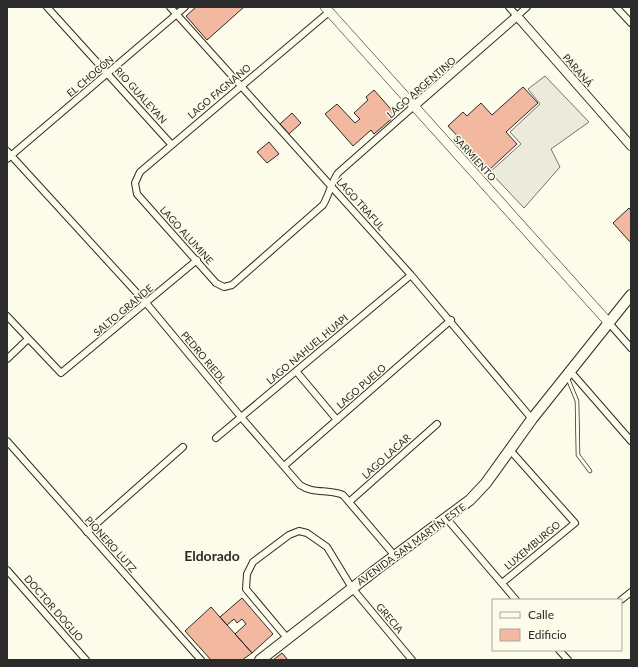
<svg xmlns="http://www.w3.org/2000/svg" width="638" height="667" font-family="Lato,sans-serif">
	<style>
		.parking { fill: #eceadb; stroke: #74746e }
		.building { fill: #f2b8a0; stroke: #2b2b2b }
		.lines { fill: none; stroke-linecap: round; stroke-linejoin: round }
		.service-casing { stroke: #2b2b2b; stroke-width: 4.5 }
		.minor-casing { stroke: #2b2b2b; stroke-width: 8 }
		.tertiary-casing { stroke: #2b2b2b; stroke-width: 10 }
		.secondary-casing { stroke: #2b2b2b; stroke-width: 10 }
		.primary-casing { stroke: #2b2b2b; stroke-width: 12 }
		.service { stroke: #fdfbea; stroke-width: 3 }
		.minor { stroke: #fdfbea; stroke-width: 6 }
		.tertiary { stroke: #fdfbea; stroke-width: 8 }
		.secondary { stroke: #fdfbea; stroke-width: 9 }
		.primary { stroke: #fdfbea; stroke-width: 10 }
		.labels { text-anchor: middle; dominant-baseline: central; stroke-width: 3; stroke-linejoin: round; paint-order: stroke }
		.street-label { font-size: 10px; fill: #2b2b2b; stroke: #fdfbea }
		.district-label { font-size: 14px; font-weight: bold; fill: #2b2b2b; stroke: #fdfbea }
	</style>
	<rect width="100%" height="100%" fill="#fdfbea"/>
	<path class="parking" d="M545,76L589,122L551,149L560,167L524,208L490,172L521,144L510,132L540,104L528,89Z"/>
	<path class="building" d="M196,7H244L207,40L186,16Z
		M523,87L538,103L506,132L517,144L489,170L448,126L463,112L467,116L481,103L492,115Z
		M374,90L396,115L374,134L371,130L353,146L325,114L337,104L355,123L360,119L354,113L368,100L366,97Z
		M292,113L301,123L289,134L280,124Z
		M269,142L279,154L267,163L257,152Z
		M629,208L631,211V243L613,223Z
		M242,598L273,634L252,653L235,634L246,624L242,619L237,623L234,619L227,625L220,617Z
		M211,607L252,653L242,660H211L185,631Z
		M282,653L288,660H273Z"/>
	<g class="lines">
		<g class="service-casing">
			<path id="service" d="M568,379L577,401L578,455L590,471"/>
		</g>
		<g class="minor-casing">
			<path id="minor" d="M47,7L171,144
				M170,7L411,275L532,419
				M509,7L517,16L527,7
				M616,7L631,23
				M329,12L140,172L135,183L137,194L216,283L224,287L232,285L323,205C329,195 331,183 338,173L414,106
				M7,151L147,304L241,417L300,485C313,494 328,489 343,495L395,556
				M7,159L185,7
				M7,316L61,373L197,260
				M609,323L631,348
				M7,359L28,339
				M296,371L337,420
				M570,371L631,441
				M216,438L411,275
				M7,441L201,660
				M284,466L451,320
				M349,502L437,424
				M447,519L516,600
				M87,532L183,447
				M7,570L86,660
				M502,583L575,523L510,450
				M621,600L631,592
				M287,638L246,589L247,574L253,562L289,535L299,531L307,533L327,547L352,588L412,660
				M559,650L568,660"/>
		</g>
		<g class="tertiary-casing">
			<path id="tertiary" d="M414,106L517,16L631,146"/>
		</g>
		<g class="secondary-casing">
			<path id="secondary" d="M325,7L609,323"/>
		</g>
		<g class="primary-casing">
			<path id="primary" d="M260,660L377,569L470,500L486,483L532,419L631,295"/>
		</g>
		<use href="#service" class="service"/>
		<use href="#minor" class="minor"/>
		<use href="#tertiary" class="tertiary"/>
		<use href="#secondary" class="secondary"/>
		<use href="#primary" class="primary"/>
	</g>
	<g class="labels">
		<g class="street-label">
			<text transform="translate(578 70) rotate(49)">PARANÁ</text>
			<text transform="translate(90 76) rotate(-40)">EL CHOCÓN</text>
			<text transform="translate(421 87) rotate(-41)">LAGO ARGENTINO</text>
			<text transform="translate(219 91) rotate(-40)">LAGO FAGNANO</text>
			<text transform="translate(141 95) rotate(48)">RIO GUALEYAN</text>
			<text transform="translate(475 158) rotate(48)">SARMIENTO</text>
			<text transform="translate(361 204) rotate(48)">LAGO TRAFUL</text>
			<text transform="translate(187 235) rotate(48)">LAGO ALUMINE</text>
			<text transform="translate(123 310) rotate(-40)">SALTO GRANDE</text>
			<text transform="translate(307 349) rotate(-40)">LAGO NAHUEL HUAPI</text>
			<text transform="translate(204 357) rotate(50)">PEDRO RIEDL</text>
			<text transform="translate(361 386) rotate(-41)">LAGO PUELO</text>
			<text transform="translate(386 456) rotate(-42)">LAGO LACAR</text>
			<text transform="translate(111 544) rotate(48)">PIONERO LUTZ</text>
			<text transform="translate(411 544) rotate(-36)">AVENIDA SAN MARTÍN ESTE</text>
			<text transform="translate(532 545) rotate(-40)">LUXEMBURGO</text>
			<text transform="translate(54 608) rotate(49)">DOCTOR DOGLIO</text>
			<text transform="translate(390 618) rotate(50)">GRECIA</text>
		</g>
		<g class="district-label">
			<text x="212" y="555">Eldorado</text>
		</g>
	</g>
	<rect width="638" height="667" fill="none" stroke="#2b2b2b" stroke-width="16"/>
	<rect x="492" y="599" width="130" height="52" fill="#fdfbea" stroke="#a9a89e"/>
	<rect x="500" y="612" width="20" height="6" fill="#fdfbea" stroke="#a9a89e"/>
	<text x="528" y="619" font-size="12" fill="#2b2b2b">Calle</text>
	<rect x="500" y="629" width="20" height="12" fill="#f2b8a0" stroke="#a9a89e"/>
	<text x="528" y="639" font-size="12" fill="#2b2b2b">Edificio</text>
</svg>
